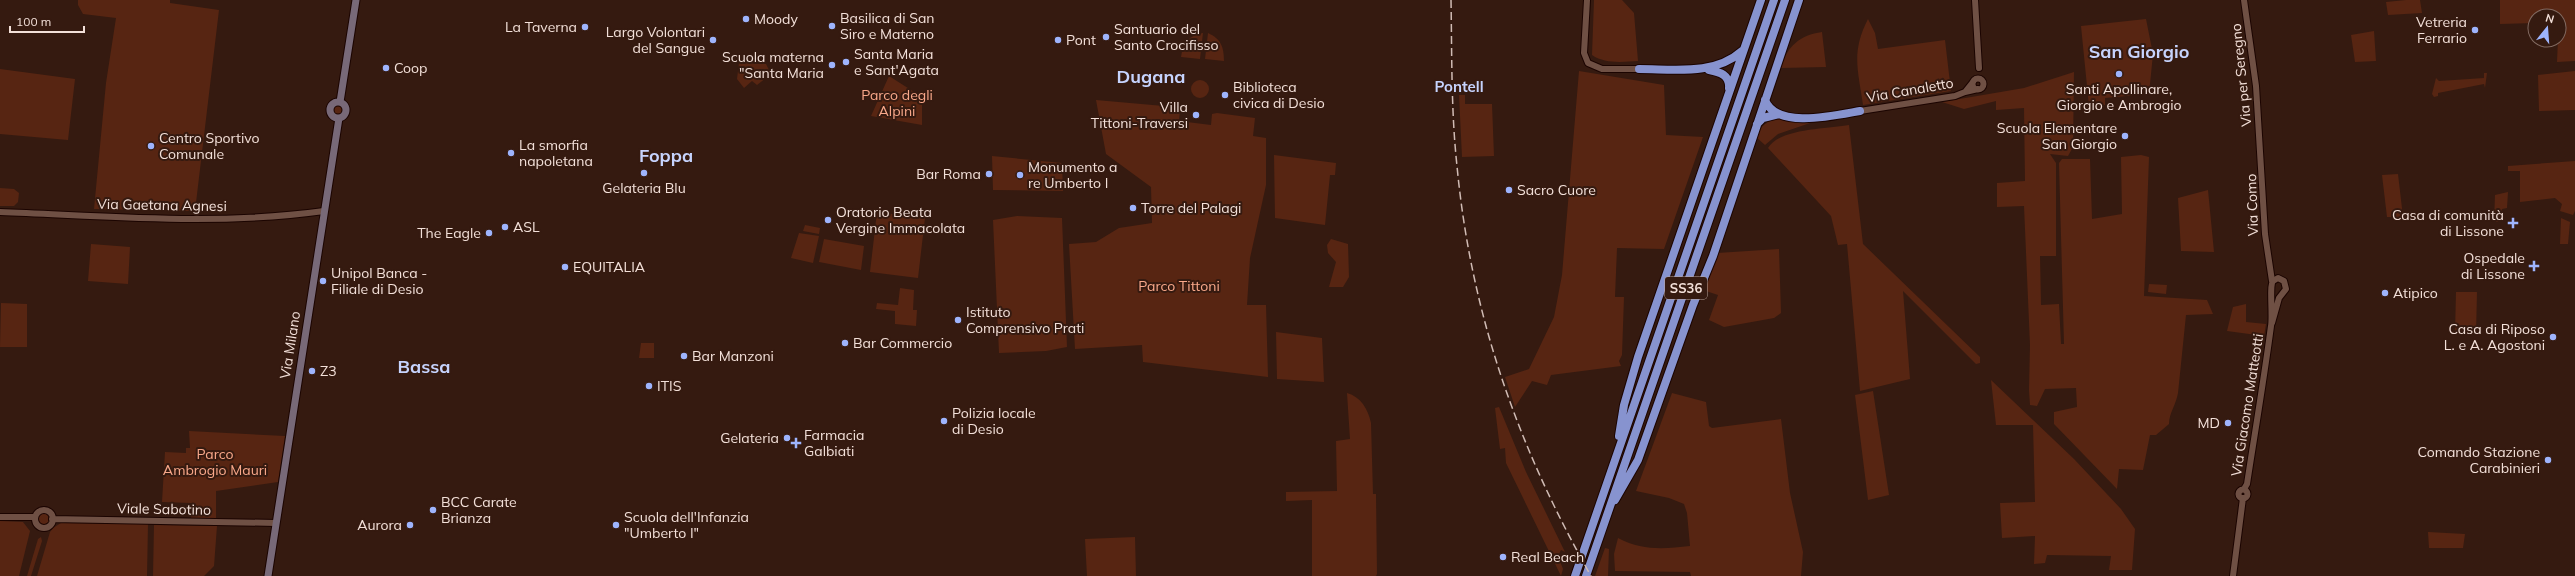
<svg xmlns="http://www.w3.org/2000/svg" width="2575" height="576" font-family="Mulish,sans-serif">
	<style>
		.green { fill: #572512 }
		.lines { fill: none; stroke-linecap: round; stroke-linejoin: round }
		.tertiary-casing { stroke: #1b0400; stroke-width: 8 }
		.secondary-casing { stroke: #1b0400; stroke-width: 9 }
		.trunk-casing { stroke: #1b0400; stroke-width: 10 }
		.tertiary { stroke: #6f5044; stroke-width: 6 }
		.secondary { stroke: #786978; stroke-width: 7 }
		.trunk { stroke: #8793cf; stroke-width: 8 }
		.rail { stroke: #d1bcb5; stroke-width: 1.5; stroke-dasharray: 8 4; stroke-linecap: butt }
		.poi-dot { fill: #9eb4fd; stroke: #351a10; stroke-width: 1.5 }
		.labels { text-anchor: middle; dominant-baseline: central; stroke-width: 4; stroke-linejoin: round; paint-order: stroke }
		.shield { fill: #351a10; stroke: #baa59d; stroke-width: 1 }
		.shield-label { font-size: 13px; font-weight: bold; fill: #f3e0d9 }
		.poi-label { font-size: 14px; fill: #f3e0d9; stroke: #351a10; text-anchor: start }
		.street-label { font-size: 14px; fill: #f3e0d9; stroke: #351a10 }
		.park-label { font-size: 14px; fill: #f9a88a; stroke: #351a10 }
		.neighbourhood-label { font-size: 15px; font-weight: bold; fill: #c6d3fd; stroke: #351a10 }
		.district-label { font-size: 18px; font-weight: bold; fill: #c6d3fd; stroke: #351a10 }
	</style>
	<rect width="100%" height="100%" fill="#351a10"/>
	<path class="green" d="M78,0H170V3L219,10L195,211L94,209L106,83L116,18L83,14L78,5Z
		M1594,0H1622L1634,13L1638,61C1622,62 1605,64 1592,55Z
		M2406,0H2420L2422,13L2388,15L2386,2Z
		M2500,0H2575V61L2557,62L2559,16H2535V23L2500,24Z
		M1868,19L1875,33L1878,49L1945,40L1951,91L1863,105C1858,70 1851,52 1868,19Z
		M2146,19L2153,54L2149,94L2105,98V105L2089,106L2081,26Z
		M2374,31L2376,61L2355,62L2351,35Z
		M1822,32L1826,67L1781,68C1787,46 1800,35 1822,32Z
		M1203,33L1200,59L1181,57C1183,43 1189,35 1203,33Z
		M1208,33C1221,39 1224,47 1224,61L1205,59Z
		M739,63L766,64L771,74L757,85L752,81L744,88L737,79Z
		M0,69L75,79L68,140L0,134Z
		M1579,71L1664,85L1666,135L1703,137L1664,249L1617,248L1615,297H1624L1622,355L1619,361L1621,366L1551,375L1547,385L1532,381L1515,407L1505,377L1529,369L1554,317L1562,275Z
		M2575,71V110L2539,111L2538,75Z
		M2074,72L2073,147L2068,156L2050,154L2056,163V256H2040L2041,305L2059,304L2061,344H2064L2059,163L2062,159H2090L2092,219L2122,214L2121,157L2141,155L2149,157L2144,296L2207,300L2213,314L2186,315L2178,393C2176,405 2169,413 2169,424L2156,435H2150L2143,470L2119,469L2117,489L2054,424V412L2077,407L2076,388L2045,389L2037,406L2030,405L2029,390L2030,345L2024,206L1997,207V183L2025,181L2024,108L1996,110V101L1964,109L1942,102L2024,88Z
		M2484,73H2487L2485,88L2484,84L2438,93V96L2434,97L2432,94L2436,78L2439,81L2484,78Z
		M889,76L922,97V125L871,116Z
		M1191 89a9 9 0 1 1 18 0a9 9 0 1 1-18 0Z
		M1459,95H1465V104H1492L1494,156L1462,157Z
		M1096,100L1175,107L1174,110H1180L1179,121L1211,125L1212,114L1217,113L1255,118L1253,136L1266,138V185L1250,258L1247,305H1266L1268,377L1143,362L1142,345L1075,349L1069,244L1096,242L1119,228L1152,223L1151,187L1106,154Z
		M333.5 110a4.5 4.5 0 1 1 9 0a4.5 4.5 0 1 1-9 0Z
		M1779,118L1813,122L1778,134L1765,145L1756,137C1761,125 1767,121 1779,118Z
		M1849,125L1863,244L1980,357V363L1976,364L1903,291L1910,379L1860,391L1847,244L1838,245L1831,216L1768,148C1780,128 1828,129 1849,125Z
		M1274,155L1336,163L1335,175H1330L1325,225L1275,218Z
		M992,156L1062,163L1063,191L993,190Z
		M2575,161V211L2573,215L2560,211L2562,204L2555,198L2520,202V171H2508V166Z
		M2398,174L2403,217H2387L2382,175Z
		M0,188L14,189L19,193L18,202L14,206H0Z
		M2208,190L2214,252L2181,251L2178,198Z
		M2508,192L2507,208L2502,209L2498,222H2494L2495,195Z
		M877,212L925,218L918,278L870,272Z
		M1017,216L1062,218L1067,347L1046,351L999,353L993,220Z
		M2561,218L2570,222L2568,244H2560Z
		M805,225L820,228L819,234L803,231Z
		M799,233L819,236L813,263L791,258Z
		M824,239L864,246L861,270L819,262Z
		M1331,239L1348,244L1349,277L1343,287H1329L1336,262L1328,253L1327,245Z
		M91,244L130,247L128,284L88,281Z
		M1779,249L1781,313L1774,318L1724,327L1709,320L1718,295L1703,290L1717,253Z
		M2149,284L2167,285L2166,294L2148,292Z
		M900,288L914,290L913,310H917L916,326L895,324V311L876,309L877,303L898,305Z
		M2456,292H2477L2476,334L2455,333Z
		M1,303L27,304V347H0Z
		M2246,304V322L2266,324L2264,336L2227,331L2233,307Z
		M1276,332L1322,338L1324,382L1277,379Z
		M641,343H654V358H639Z
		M1991,380L2074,459L2121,509L2135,529L2132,570H2109L2111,556L2047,555L2045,563L2034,564L2035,536L2002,538L2000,503L2035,502L2033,425H1996Z
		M1873,391L1889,495L1868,500L1855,395Z
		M1347,393C1361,397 1368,409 1371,423L1373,494H1376L1377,574L1376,576H1312V500L1286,501V492L1337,491L1336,441L1350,439Z
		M1672,393L1706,402L1709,426L1712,428L1781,419L1790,493L1803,552L1801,576H1691L1690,572L1615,571L1614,554L1618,538C1643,551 1664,549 1690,546L1687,513L1684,504L1669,498L1636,491Z
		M1499,407L1526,472L1565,552L1561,550L1558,556L1563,569L1561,576L1506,463L1505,448L1500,449L1495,408Z
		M189,431L285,436L278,482L216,491V518H191V503L162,502L165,452L186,453V448H190Z
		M37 519a6 6 0 1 1 12 0a6 6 0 1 1-12 0Z
		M0,521L23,522L30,531L19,576H0Z
		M61,523L148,524L147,576H37L50,532L53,528Z
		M154,525L217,526L214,566L204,576H153Z
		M2428,532L2465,534L2463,548H2429Z
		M41,537L42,541L31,576H27L38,539Z
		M1135,537L1136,576H1087L1085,539Z
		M1605,548L1609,549L1608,576H1595Z"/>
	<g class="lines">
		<g class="tertiary-casing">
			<path id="tertiary" d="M1587,0L1584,53L1588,63L1602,69H1639
				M1975,0L1979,68
				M2244,0L2256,86L2265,234L2272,281
				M1972.5 84a5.5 5.5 0 1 1 11 0a5.5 5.5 0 1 1-11 0Z
				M1973,82L1965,92L1978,89
				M1860,111L1955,96L1965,92
				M0,212C108,216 216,226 324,211
				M2244,489L2247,484C2255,432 2264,379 2271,326C2273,316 2269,286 2273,281L2278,278L2284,281L2286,289L2279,298L2272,323
				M2238.5 494a4.5 4.5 0 1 1 9 0a4.5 4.5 0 1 1-9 0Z
				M35 519a9 9 0 1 1 18 0a9 9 0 1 1-18 0Z
				M0,517H35
				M52,519L276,523
				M2233,576L2243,498"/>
		</g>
		<g class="secondary-casing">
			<path id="secondary" d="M340,102L356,0
				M330 110a8 8 0 1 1 16 0a8 8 0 1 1-16 0Z
				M268,576L339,118"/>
		</g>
		<g class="trunk-casing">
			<path id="trunk" d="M1639,69C1674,69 1714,76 1742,51
				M1709,70C1720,72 1730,75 1729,88
				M1765,100C1776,130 1837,115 1860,111
				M1757,124L1763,118L1779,114
				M1619,436L1624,405L1638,357L1761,0
				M1615,500L1638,460L1693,305L1713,256L1799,0
				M1575,576L1774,0
				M1586,576L1785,0"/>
		</g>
		<use href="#tertiary" class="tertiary"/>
		<use href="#secondary" class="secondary"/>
		<use href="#trunk" class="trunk"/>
		<path class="rail" d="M1451,0C1452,55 1451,111 1457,166C1471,315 1518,447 1591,576"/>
	</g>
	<g class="poi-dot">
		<circle cx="746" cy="19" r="4"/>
		<circle cx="832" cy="26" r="4"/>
		<circle cx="585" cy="27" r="4"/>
		<circle cx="2475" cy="30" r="4"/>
		<circle cx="1106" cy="37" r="4"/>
		<circle cx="713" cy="40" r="4"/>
		<circle cx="1058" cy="40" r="4"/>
		<circle cx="846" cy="62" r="4"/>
		<circle cx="832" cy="65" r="4"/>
		<circle cx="386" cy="68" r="4"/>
		<circle cx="2119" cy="74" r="4"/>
		<circle cx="1225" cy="95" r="4"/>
		<circle cx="1196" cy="115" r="4"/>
		<circle cx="2125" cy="136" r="4"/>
		<circle cx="151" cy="146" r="4"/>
		<circle cx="511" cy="153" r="4"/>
		<circle cx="644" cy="173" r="4"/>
		<circle cx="989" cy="174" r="4"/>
		<circle cx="1020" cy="175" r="4"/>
		<circle cx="1509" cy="190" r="4"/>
		<circle cx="1133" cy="208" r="4"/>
		<circle cx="828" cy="220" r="4"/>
		<path d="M2511 217h4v4h4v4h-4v4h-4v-4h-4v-4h4z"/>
		<circle cx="505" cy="227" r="4"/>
		<circle cx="489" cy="233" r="4"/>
		<path d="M2532 260h4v4h4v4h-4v4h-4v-4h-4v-4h4z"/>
		<circle cx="565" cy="267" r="4"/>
		<circle cx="323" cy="281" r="4"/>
		<circle cx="2385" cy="293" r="4"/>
		<circle cx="958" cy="320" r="4"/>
		<circle cx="2553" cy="337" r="4"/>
		<circle cx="845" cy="343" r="4"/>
		<circle cx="684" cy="356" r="4"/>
		<circle cx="312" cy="371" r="4"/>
		<circle cx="649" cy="386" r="4"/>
		<circle cx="944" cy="421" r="4"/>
		<circle cx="2228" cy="423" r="4"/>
		<circle cx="787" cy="438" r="4"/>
		<path d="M794 437h4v4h4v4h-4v4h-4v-4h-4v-4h4z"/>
		<circle cx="2548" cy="460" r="4"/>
		<circle cx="433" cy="510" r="4"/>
		<circle cx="410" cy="525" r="4"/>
		<circle cx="616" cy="525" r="4"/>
		<circle cx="1503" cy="557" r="4"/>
	</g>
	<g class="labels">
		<rect class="shield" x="1665" y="277" width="42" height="22" rx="3"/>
		<g class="shield-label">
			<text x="1686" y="288">SS36</text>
		</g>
		<g class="poi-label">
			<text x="840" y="18">Basilica di San<tspan x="840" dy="16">Siro e Materno</tspan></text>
			<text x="754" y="19">Moody</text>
			<text x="2467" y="22" text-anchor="end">Vetreria<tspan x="2467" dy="16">Ferrario</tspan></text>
			<text x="577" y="27" text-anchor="end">La Taverna</text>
			<text x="1114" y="29">Santuario del<tspan x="1114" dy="16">Santo Crocifisso</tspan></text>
			<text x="705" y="32" text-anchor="end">Largo Volontari<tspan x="705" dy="16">del Sangue</tspan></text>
			<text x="1066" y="40">Pont</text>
			<text x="854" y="54">Santa Maria<tspan x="854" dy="16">e Sant'Agata</tspan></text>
			<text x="824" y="57" text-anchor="end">Scuola materna<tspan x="824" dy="16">"Santa Maria</tspan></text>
			<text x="394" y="68">Coop</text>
			<text x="1233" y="87">Biblioteca<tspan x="1233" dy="16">civica di Desio</tspan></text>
			<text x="2119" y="89" text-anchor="middle">Santi Apollinare,<tspan x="2119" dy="16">Giorgio e Ambrogio</tspan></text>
			<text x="1188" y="107" text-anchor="end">Villa<tspan x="1188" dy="16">Tittoni-Traversi</tspan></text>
			<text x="2117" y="128" text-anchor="end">Scuola Elementare<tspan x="2117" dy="16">San Giorgio</tspan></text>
			<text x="159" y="138">Centro Sportivo<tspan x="159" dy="16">Comunale</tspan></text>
			<text x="519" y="145">La smorfia<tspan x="519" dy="16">napoletana</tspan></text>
			<text x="1028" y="167">Monumento a<tspan x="1028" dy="16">re Umberto I</tspan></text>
			<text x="981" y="174" text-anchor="end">Bar Roma</text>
			<text x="644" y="188" text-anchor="middle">Gelateria Blu</text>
			<text x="1517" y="190">Sacro Cuore</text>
			<text x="1141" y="208">Torre del Palagi</text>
			<text x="836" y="212">Oratorio Beata<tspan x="836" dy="16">Vergine Immacolata</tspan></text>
			<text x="2504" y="215" text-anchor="end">Casa di comunità<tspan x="2504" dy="16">di Lissone</tspan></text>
			<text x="513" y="227">ASL</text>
			<text x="481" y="233" text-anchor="end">The Eagle</text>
			<text x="2525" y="258" text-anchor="end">Ospedale<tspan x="2525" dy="16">di Lissone</tspan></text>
			<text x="573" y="267">EQUITALIA</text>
			<text x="331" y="273">Unipol Banca -<tspan x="331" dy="16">Filiale di Desio</tspan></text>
			<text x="2393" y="293">Atipico</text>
			<text x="966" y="312">Istituto<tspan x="966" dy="16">Comprensivo Prati</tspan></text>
			<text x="2545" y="329" text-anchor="end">Casa di Riposo<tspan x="2545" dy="16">L. e A. Agostoni</tspan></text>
			<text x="853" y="343">Bar Commercio</text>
			<text x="692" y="356">Bar Manzoni</text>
			<text x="320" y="371">Z3</text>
			<text x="657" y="386">ITIS</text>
			<text x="952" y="413">Polizia locale<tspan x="952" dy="16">di Desio</tspan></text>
			<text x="2220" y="423" text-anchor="end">MD</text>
			<text x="804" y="435">Farmacia<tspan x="804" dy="16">Galbiati</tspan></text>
			<text x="779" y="438" text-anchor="end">Gelateria</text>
			<text x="2540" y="452" text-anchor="end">Comando Stazione<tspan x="2540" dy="16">Carabinieri</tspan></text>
			<text x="441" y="502">BCC Carate<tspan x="441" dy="16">Brianza</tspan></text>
			<text x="624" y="517">Scuola dell'Infanzia<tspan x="624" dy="16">"Umberto I"</tspan></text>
			<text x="402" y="525" text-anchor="end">Aurora</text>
			<text x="1511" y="557">Real Beach</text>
		</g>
		<g class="street-label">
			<text transform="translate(2241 75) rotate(-96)">Via per Seregno</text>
			<text transform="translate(1910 90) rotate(-10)">Via Canaletto</text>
			<text transform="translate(162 205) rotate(1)">Via Gaetana Agnesi</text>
			<text transform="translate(2252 205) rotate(-92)">Via Como</text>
			<text transform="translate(290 345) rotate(-81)">Via Milano</text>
			<text transform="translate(2247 405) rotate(-81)">Via Giacomo Matteotti</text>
			<text transform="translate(164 509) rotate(1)">Viale Sabotino</text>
		</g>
		<g class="park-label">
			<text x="897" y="95">Parco degli<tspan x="897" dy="16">Alpini</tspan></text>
			<text x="1179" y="286">Parco Tittoni</text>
			<text x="215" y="454">Parco<tspan x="215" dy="16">Ambrogio Mauri</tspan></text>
		</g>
		<g class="neighbourhood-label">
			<text x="1459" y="86">Pontell</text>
		</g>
		<g class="district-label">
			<text x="2139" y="51">San Giorgio</text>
			<text x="1151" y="76">Dugana</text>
			<text x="666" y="155">Foppa</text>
			<text x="424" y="366">Bassa</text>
		</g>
	</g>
	<g transform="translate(2547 28) rotate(17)"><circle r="19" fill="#351a10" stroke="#816960"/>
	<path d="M0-3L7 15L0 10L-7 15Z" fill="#9eb4fd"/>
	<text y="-6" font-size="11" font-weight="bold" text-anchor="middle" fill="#f3e0d9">N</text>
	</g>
	<path d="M10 26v6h74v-6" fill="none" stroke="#f3e0d9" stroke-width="2"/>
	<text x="16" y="26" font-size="12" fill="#f3e0d9" stroke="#351a10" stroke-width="3" paint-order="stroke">100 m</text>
</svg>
